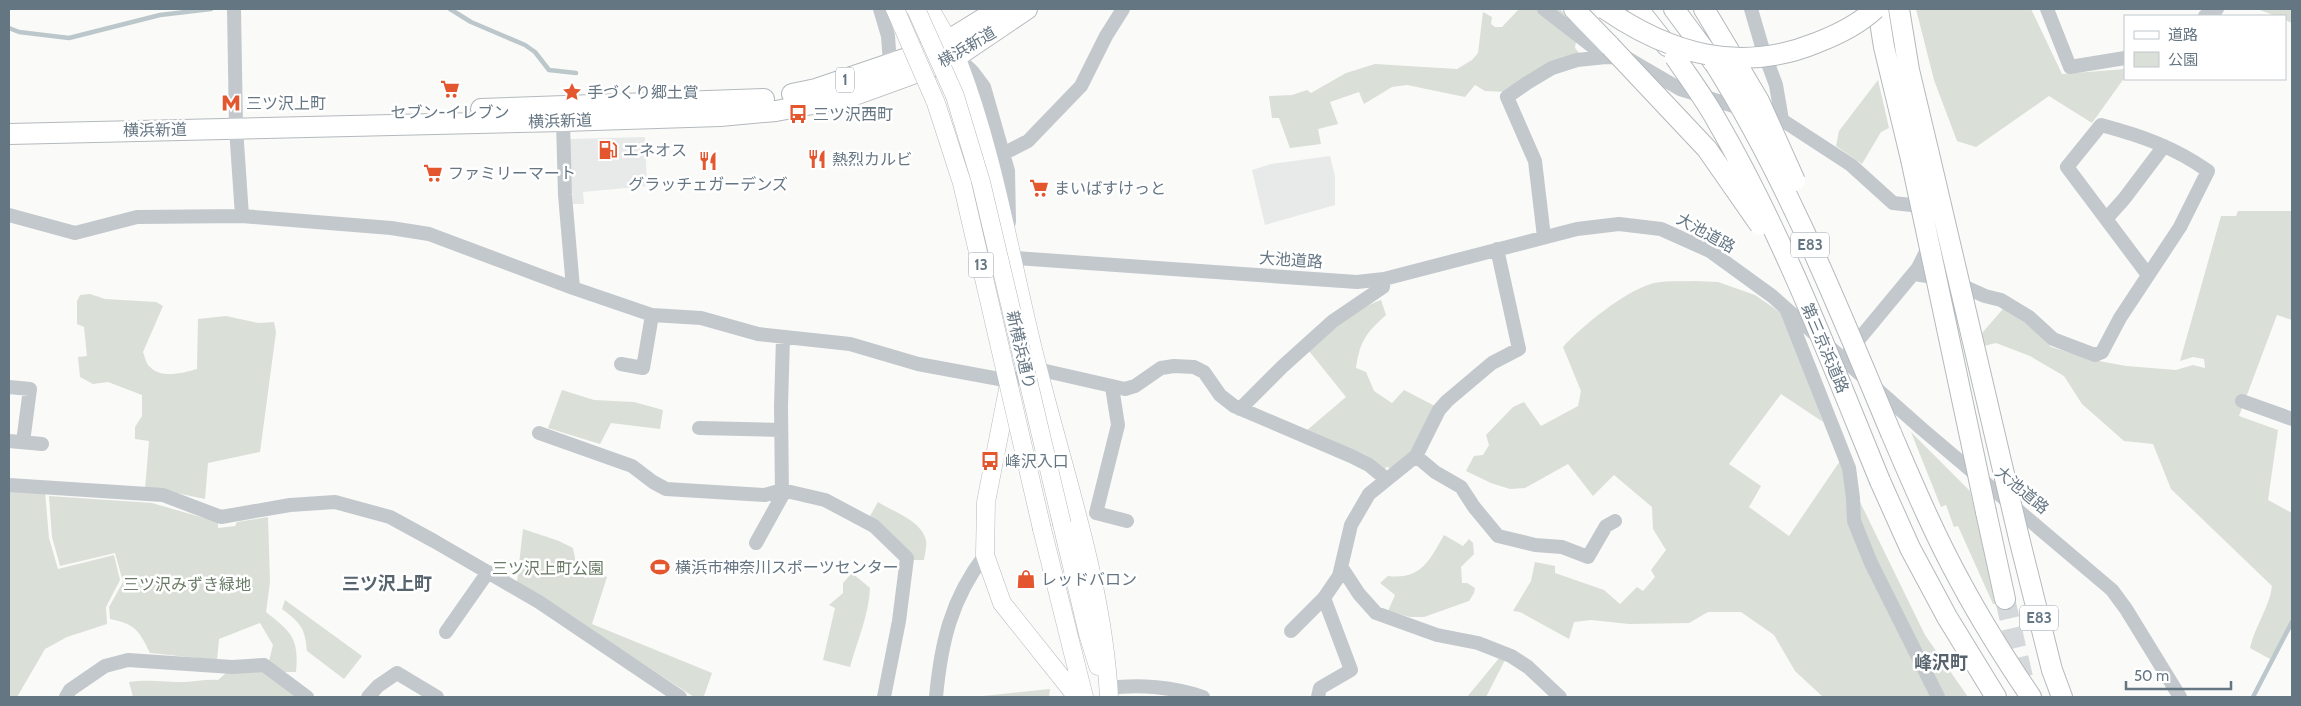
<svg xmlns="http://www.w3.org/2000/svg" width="2301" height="706" font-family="Cabin,'Noto Sans JP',sans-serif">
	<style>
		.built { fill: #e8e9e9 }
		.green { fill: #dadfd7 }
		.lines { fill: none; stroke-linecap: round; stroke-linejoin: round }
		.stream { stroke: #bbc7cb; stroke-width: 4.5 }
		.highway-tunnel { stroke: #d5d9db; stroke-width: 20; stroke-dasharray: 20 10; stroke-linecap: butt }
		.major-casing { stroke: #b5babe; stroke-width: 19 }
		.highway-casing { stroke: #b4b9bd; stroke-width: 22 }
		.minor { stroke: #c3c8cc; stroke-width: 14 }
		.major { stroke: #fff; stroke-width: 18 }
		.highway { stroke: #fff; stroke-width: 20 }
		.major-bridge-casing { stroke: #b5babe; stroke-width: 19; stroke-linecap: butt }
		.highway-bridge-casing { stroke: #b4b9bd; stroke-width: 22; stroke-linecap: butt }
		.major-bridge { stroke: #fff; stroke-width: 18 }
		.highway-bridge { stroke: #fff; stroke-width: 20 }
		.labels { text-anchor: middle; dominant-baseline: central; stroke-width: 5; stroke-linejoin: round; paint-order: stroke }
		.shield { fill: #fff; stroke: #939fa8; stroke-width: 1 }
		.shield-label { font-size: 15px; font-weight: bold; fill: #657683 }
		.street-label { font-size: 16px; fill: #657683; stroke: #fff }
		.poi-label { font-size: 16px; fill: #657683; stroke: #fff; text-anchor: start }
		.park-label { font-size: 16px; fill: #687a64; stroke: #fff }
		.neighbourhood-label { font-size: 18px; font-weight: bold; fill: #57646e; stroke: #fff }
	</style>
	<rect width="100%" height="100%" fill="#fafaf8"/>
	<path class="built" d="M645,137L647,186L583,192L584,204H573L569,139Z
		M1330,156L1335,176V205L1265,225L1252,170L1271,164Z"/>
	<path class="green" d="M1519,9H1560L1583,32L1576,41L1575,48L1581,55L1506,92L1485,91L1475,85L1465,97L1407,85L1392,87L1364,104L1359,92L1330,102L1338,124L1318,129L1321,144L1290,148L1279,118H1272L1269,96L1292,95L1307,90L1311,93L1346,73L1375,64L1457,69L1472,60L1478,53L1483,12L1492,17L1491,24L1495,27H1502Z
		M1916,9H2031L2062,74L2125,69V77L2092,123L2049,96L1976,147L1957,141L1934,80Z
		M2257,9H2292V23L2285,20V16H2276Z
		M1878,80L1889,128L1881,132L1862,164L1836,146L1839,131Z
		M2238,211H2292V320L2277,315L2239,416L2278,430L2268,500L2292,513V627L2270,659L2250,648C2255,626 2270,606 2272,586L2171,489L2153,444L2124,441L2082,404L2064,376L2030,356L1996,343L1984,346L1982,333L2003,309L2030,326L2051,347L2099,361L2126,366L2176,370L2193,365L2205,368L2204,359L2193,357L2180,361L2221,216H2236Z
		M1694,281L1718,282L1755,295L1784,315L1823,422L1781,394L1729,464L1761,486L1749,507L1789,536L1840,461L1925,635L1968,697H1823L1795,671L1774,635L1741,612H1708L1689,623L1629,624L1591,620L1574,622L1569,639L1520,612L1513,611L1531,581L1535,562L1555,566V573L1604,590L1620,604L1637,587L1643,591L1655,577L1651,570L1666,550L1653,529L1652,507L1614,475L1593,496L1568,464L1525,488L1510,489L1491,483L1466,471L1474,456L1483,455L1489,445L1486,435L1513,407L1524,402L1541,426L1578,406L1581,391L1563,347C1581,327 1625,291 1651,284C1664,280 1680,282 1694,281Z
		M90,294L105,299L156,302L163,306L143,352C145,357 146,364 150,367C161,379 183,373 197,369L198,319L226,316L258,323L274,322L276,332L260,452L208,463L205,499L162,490L145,489L149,441L135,439V427L142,416V395L108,382L93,384L80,377L78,357L87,356L84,327L77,324V301L80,295Z
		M1381,300L1386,315C1366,333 1360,341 1356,368L1366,372L1374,391L1392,403L1404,390L1435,406L1411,454L1395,469L1386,467L1385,471L1306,431L1346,397L1309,351C1331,332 1353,310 1381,300Z
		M562,390L594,400L634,402L663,410L660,429L611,423L600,444L548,428Z
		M1911,432L1970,491L1998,603L1993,604L1958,526L1954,527L1946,505L1941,507Z
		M9,490L45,491L49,538L58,569L114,555L120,580L106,607L107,624L67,637L45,649L17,697H9Z
		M49,496L152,503L218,522V528L235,526L237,522L268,517L270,582L266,612C292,633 299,638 296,672H282L269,661L273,645L260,623L219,639L217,660L150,653C139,630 135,624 110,619L109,607L123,582L115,553L60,566L52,537Z
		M878,502C892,511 919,520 925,537C928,544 925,552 924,560H911L880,523L870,516Z
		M523,529L559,541L573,548L576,563L607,577L592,624L712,673L704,696L694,697L517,582Z
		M1444,535L1463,546L1469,539L1473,543L1474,554L1461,567L1462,583H1467L1475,588L1474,593L1469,601L1424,617H1410L1388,611L1395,595L1380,583L1388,576C1421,580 1430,560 1444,535Z
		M852,573L870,588C869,615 857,641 850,667L823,660L835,608L829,605L843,593V583Z
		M285,600L362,656L344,679L307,651C305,627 300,623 282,609Z
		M1500,657L1505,660L1486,697H1467Z
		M264,671L298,697H133L129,682C148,679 165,682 184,682C196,682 205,679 218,680L226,673Z
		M1050,689L1049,697H974Z"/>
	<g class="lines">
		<path class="stream" d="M450,9L471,22L525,45L535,52L549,70L576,73
			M9,28L19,32L69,38L160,15L211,9
			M2253,697L2292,622"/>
		<path class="highway-tunnel" d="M2005,599L2025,686"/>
		<g class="major-casing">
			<path id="major" d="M930,9C939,25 950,42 957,59C996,159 1011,266 1038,369C1065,477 1103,585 1109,697
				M1009,384L986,502L985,555L1002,603L1077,697
				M1062,524L1088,634L1098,666
				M1042,529L1084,697"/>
		</g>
		<g class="highway-casing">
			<path id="highway" d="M1574,9L1610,46
				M1638,9L1667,46
				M1674,9L1714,63
				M1704,9L1737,64
				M1878,9L1884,47L1911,159
				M1899,9L1909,70L1929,154
				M792,94L816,89L922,53L947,41L999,9
				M481,109L764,99
				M9,134L563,121L720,116L776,111L849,97L929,68L956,57L1027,9
				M1891,433C1913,484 1934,534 1961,583C1982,622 2006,660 2031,697
				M1880,481L1910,548L1947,617L1996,697
				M1986,512L2005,599
				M2019,538L2052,670L2062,697"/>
		</g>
		<path class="minor" d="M234,9L236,128L242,216
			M880,9L888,36L890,64
			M1544,9L1606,57
			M1751,9L1763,50L1776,85L1782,120L1851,165L1893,203L1930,207
			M2047,9L2070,67L2125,58
			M2205,16L2217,9
			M957,57L972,71L984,87L1008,171L1009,222
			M563,121L565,195L573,288
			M969,182L991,160L1028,141L1081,86L1106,36L1123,9
			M9,215L75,233L137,217L242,216L391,228L429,234L573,288L652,315L701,318L758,334L850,344L918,364L1010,381L1037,369L1125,389L1135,386L1161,368L1174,366L1194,367L1204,372L1220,395L1234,406L1351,456L1369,465L1386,479
			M2106,219L2124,199L2164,146
			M1544,237L1535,161L1507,97L1527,83L1552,68L1577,60L1606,57L1627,58L1680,89L1743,109
			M986,256L1357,282L1384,279L1577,229L1619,224L1661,229L1710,251L1772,296L1922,429L2112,590L2126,609L2180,697
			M1914,274L1947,279L1985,296L2001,300L2029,317L2053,339L2095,355L2102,352L2120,318L2180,227L2208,171C2174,147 2142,136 2101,125L2067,167L2148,275
			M1787,311L1849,468L1853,498L1854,521L1871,563L1938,697
			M1850,350L1918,268L1930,244
			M621,364L643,368L652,315
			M9,387L30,389L23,442
			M1112,387L1118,425L1096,513L1127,521
			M2242,401L2292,419
			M1240,409L1282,367L1333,321L1383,287L1384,279
			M699,428L781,430
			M539,433L632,466L653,482L666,489L765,495L782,490L825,500L874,526L907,558L899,621L884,697
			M9,441L42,444
			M1416,456L1435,472L1461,487L1474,507L1498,536L1535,545L1562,547L1588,557L1606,526L1615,521
			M9,485L163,495L221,517L290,505L335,502L390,517L434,541L539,602L680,697
			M756,543L782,496L781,406L783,338
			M1342,568L1359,594L1376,613L1437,635L1478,643L1511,656L1528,667L1560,697
			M1291,631L1324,598L1339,576L1351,525L1369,494L1416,456L1439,410L1447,401L1492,363L1519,349L1497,249
			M446,632L488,572
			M1109,688C1139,684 1174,687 1203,697
			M66,697L70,690L105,666L128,660L232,667L264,665L307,697
			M368,697L378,686L397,673L437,697
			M936,697C941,643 951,599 985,555
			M1318,697L1320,688L1351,670L1324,598"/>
		<use href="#major" class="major"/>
		<use href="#highway" class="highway"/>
		<g class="major-bridge-casing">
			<path id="major-bridge" d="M895,9L936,103L962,183L1042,529
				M916,9L955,96L981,182L1062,524"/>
		</g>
		<g class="highway-bridge-casing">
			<path id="highway-bridge" d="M1605,9C1670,54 1740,74 1816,43C1837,35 1859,24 1875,9
				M1610,46L1707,149L1760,225
				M1675,57C1689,78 1705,99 1717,121C1783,235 1830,359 1880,481
				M1715,64C1788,181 1838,307 1891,433
				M1737,64L1759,101L1795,181
				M1929,154L2019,538
				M1911,159L1986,512"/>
		</g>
		<use href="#major-bridge" class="major-bridge"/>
		<use href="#highway-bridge" class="highway-bridge"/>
	</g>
	<defs>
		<g id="supermarket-bare" transform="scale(1.5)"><path d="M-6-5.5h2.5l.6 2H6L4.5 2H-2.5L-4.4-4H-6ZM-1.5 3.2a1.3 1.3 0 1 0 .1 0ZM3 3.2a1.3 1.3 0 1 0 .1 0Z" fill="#e4572e" stroke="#fff" stroke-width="2.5" paint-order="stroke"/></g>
		<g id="sight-bare" transform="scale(1.5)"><path d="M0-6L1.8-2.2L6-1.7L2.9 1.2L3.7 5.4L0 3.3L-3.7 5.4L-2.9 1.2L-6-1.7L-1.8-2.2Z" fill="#e4572e" stroke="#fff" stroke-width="2.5" paint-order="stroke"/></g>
		<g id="metro-bare" transform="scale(1.5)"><path d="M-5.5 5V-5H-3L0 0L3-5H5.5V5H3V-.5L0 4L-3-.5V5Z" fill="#e4572e" stroke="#fff" stroke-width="2.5" paint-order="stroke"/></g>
		<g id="bus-bare" transform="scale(1.5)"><path d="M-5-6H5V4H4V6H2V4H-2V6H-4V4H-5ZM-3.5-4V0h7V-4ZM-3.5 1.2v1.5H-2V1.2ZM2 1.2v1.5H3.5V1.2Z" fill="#e4572e" stroke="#fff" stroke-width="2.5" paint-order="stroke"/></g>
		<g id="fuel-bare" transform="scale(1.5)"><path d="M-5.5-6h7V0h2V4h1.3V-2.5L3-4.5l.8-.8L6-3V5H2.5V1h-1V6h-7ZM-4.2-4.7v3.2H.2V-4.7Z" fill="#e4572e" stroke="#fff" stroke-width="2.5" paint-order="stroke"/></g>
		<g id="restaurant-bare" transform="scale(1.5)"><path d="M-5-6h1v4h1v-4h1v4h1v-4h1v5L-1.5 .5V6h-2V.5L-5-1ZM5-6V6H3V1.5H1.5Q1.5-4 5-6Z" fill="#e4572e" stroke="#fff" stroke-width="2.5" paint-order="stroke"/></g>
		<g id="stadium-bare" transform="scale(1.5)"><path d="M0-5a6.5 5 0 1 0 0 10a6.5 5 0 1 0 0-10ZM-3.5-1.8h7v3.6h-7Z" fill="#e4572e" stroke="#fff" stroke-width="2.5" paint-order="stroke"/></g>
		<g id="shop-bare" transform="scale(1.5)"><path d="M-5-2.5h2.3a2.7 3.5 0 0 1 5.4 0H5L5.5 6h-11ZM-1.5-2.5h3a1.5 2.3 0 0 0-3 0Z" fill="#e4572e" stroke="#fff" stroke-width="2.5" paint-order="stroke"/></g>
	</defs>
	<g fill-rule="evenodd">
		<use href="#supermarket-bare" x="450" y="89"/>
		<use href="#sight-bare" x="572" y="92"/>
		<use href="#metro-bare" x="231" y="103"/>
		<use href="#bus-bare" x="798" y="114"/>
		<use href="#fuel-bare" x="608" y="150"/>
		<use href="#restaurant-bare" x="817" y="159"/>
		<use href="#restaurant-bare" x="708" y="161"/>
		<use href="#supermarket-bare" x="433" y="173"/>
		<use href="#supermarket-bare" x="1039" y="188"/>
		<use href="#bus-bare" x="990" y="461"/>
		<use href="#stadium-bare" x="660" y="567"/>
		<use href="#shop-bare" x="1026" y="579"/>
	</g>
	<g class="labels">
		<g class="shield">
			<rect x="836" y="67.5" width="18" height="25" rx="4"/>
			<rect x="1791" y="232.5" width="38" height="25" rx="4"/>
			<rect x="968.5" y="252.5" width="25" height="25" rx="4"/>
			<rect x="2020" y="605.5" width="38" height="25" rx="4"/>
		</g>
		<g class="shield-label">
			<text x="845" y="80">1</text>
			<text x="1810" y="245">E83</text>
			<text x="981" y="265">13</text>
			<text x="2039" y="618">E83</text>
		</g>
		<g class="street-label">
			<text transform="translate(967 47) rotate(-30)">横浜新道</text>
			<text transform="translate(560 121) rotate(-2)">横浜新道</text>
			<text transform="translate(155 130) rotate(-1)">横浜新道</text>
			<text transform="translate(1706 233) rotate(29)">大池道路</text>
			<text transform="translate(1291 260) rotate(4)">大池道路</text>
			<text transform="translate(1825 348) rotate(67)">第三京浜道路</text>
			<text transform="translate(1021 350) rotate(77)">新横浜通り</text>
			<text transform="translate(2022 490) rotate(40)">大池道路</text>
		</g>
		<g class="poi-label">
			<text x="587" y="92">手づくり郷土賞</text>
			<text x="246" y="103">三ツ沢上町</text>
			<text x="450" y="112" text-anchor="middle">セブン-イレブン</text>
			<text x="813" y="114">三ツ沢西町</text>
			<text x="623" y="150">エネオス</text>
			<text x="832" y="159">熱烈カルビ</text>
			<text x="448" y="173">ファミリーマート</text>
			<text x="708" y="184" text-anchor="middle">グラッチェガーデンズ</text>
			<text x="1054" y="188">まいばすけっと</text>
			<text x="1005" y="461">峰沢入口</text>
			<text x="675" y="567">横浜市神奈川スポーツセンター</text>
			<text x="1041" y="579">レッドバロン</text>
		</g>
		<g class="park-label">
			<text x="548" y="568">三ツ沢上町公園</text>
			<text x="187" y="584">三ツ沢みずき緑地</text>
		</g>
		<g class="neighbourhood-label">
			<text x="387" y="584">三ツ沢上町</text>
			<text x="1941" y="663">峰沢町</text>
		</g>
	</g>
	<rect width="2301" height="706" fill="none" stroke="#657683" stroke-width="20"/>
	<rect x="2124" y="15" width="162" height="65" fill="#ffffff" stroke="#c1c8cd"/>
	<rect x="2134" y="31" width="25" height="8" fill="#ffffff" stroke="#c1c8cd"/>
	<text x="2168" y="40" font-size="15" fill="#657683">道路</text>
	<rect x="2134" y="52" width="25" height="15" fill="#dadfd7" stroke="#c1c8cd"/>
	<text x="2168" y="65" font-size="15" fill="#657683">公園</text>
	<path d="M2126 681v8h105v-8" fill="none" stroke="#657683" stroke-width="2.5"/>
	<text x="2134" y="681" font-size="15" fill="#657683" stroke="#ffffff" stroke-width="4" paint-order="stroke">50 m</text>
</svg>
